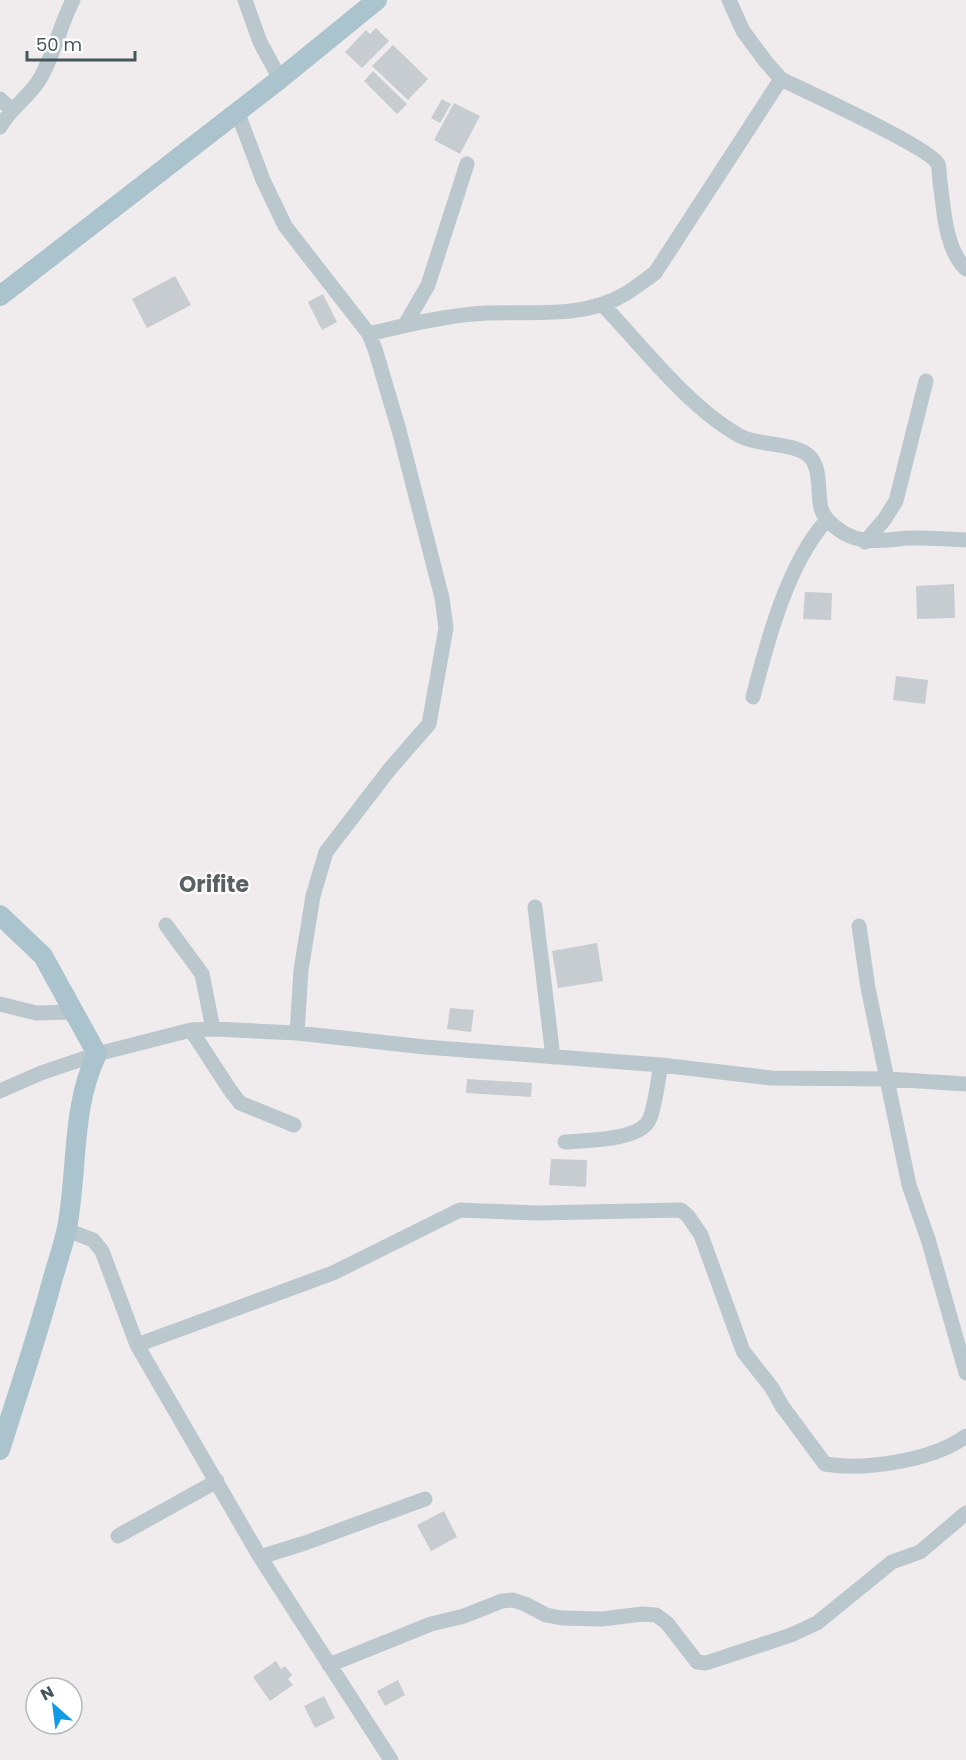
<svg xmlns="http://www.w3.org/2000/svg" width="966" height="1760" font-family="Poppins,sans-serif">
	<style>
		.building { fill: #c6ccd0 }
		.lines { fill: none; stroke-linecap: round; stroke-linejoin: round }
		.minor { stroke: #bac8cd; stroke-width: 15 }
		.major { stroke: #aac3cd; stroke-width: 20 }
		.labels { text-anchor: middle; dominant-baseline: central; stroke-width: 4.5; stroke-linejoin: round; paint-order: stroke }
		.district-label { font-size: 22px; font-weight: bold; fill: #595f62; stroke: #fff }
	</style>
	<rect width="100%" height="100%" fill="#f0eced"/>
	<path class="building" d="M376,28L389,41L362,68L345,52L366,30L370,34Z
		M393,45L428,79L408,100L372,66Z
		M373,71L407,104L397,114L364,81Z
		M442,99L451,104L440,123L431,118Z
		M454,103L480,116L460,154L434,140Z
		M175,276L191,305L147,328L132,299Z
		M323,294L337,322L322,330L308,302Z
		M954,584L955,618L917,619L916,586Z
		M805,592L832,593L831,620L803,619Z
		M896,676L928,680L925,704L893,700Z
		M597,943L603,981L558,988L552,951Z
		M450,1008L474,1010L471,1032L447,1029Z
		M467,1079L532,1083L531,1097L466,1093Z
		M551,1159L587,1160L586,1187L549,1185Z
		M444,1511L457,1537L431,1551L417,1525Z
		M276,1661L281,1669L285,1666L292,1675L288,1679L293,1685L270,1701L253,1677Z
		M398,1680L405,1695L385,1706L377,1691Z
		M324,1696L335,1718L315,1728L304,1706Z"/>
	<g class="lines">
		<path class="minor" d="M245,0L260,42L280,79
			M729,0L743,31L766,62L781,79C805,91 931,148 938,164C940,169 939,177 940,182C944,210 945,249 966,269
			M0,99L12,110
			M237,111L263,180L285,226L369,334L375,349L399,430L442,598L446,628L429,724L389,770L326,852L313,896L301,970L297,1033
			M0,127C10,108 31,96 41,77C55,52 60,25 73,0
			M602,304C643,347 688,407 740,436C758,446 794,442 809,456C822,468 817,493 821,508C823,516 828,521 834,526C861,549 884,538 916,538C933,538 949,539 966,540
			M405,325L428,285L467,164
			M369,334C406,325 448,315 486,313C533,311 583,319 625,294C635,288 645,280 655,273L781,79
			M865,542L884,520L896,501L926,381
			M753,697C767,642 788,562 827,520
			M535,907L553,1057
			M166,925L202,974L213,1029
			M859,926L868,988L909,1185L928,1239L966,1373
			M0,1004L36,1013L74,1012
			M191,1030L230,1090L240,1103L294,1125
			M0,1091L41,1073L97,1054L191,1030L213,1029L297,1033L425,1047L661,1065L771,1078L888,1079L966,1084
			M565,1142C586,1140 639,1141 649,1120C655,1109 658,1078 661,1065
			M67,1230L93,1240L102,1251L137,1345L260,1557L391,1760
			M137,1345L333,1273L460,1210L537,1213L681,1210L688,1216L701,1235L743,1351L772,1388L782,1406L825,1464C865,1471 934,1460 966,1436
			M118,1536L217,1481
			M260,1557L305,1543L425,1499
			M329,1665L431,1624L464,1616L502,1601L513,1600L525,1604L546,1615L562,1618L602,1619L642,1614L656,1615L667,1623L697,1662L706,1663L791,1635L817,1623L892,1562L920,1552L966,1513"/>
		<path class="major" d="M0,296L280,79L377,0
			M0,915L43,956L97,1054C71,1107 78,1170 67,1228C63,1247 56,1266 51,1285C36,1341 17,1395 0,1450"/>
	</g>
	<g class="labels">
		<g class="district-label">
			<text x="214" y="884">Orifite</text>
		</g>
	</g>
	<g transform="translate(54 1706) rotate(332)"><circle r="28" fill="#ffffff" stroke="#b4bbbd" stroke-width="1.5"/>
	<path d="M0-4.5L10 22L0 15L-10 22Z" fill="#119be5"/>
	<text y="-9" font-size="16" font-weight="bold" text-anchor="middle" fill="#44555b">N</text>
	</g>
	<path d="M27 51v9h108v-9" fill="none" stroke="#44555b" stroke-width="3"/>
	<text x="36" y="51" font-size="18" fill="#44555b" stroke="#ffffff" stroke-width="4.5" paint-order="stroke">50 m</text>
</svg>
